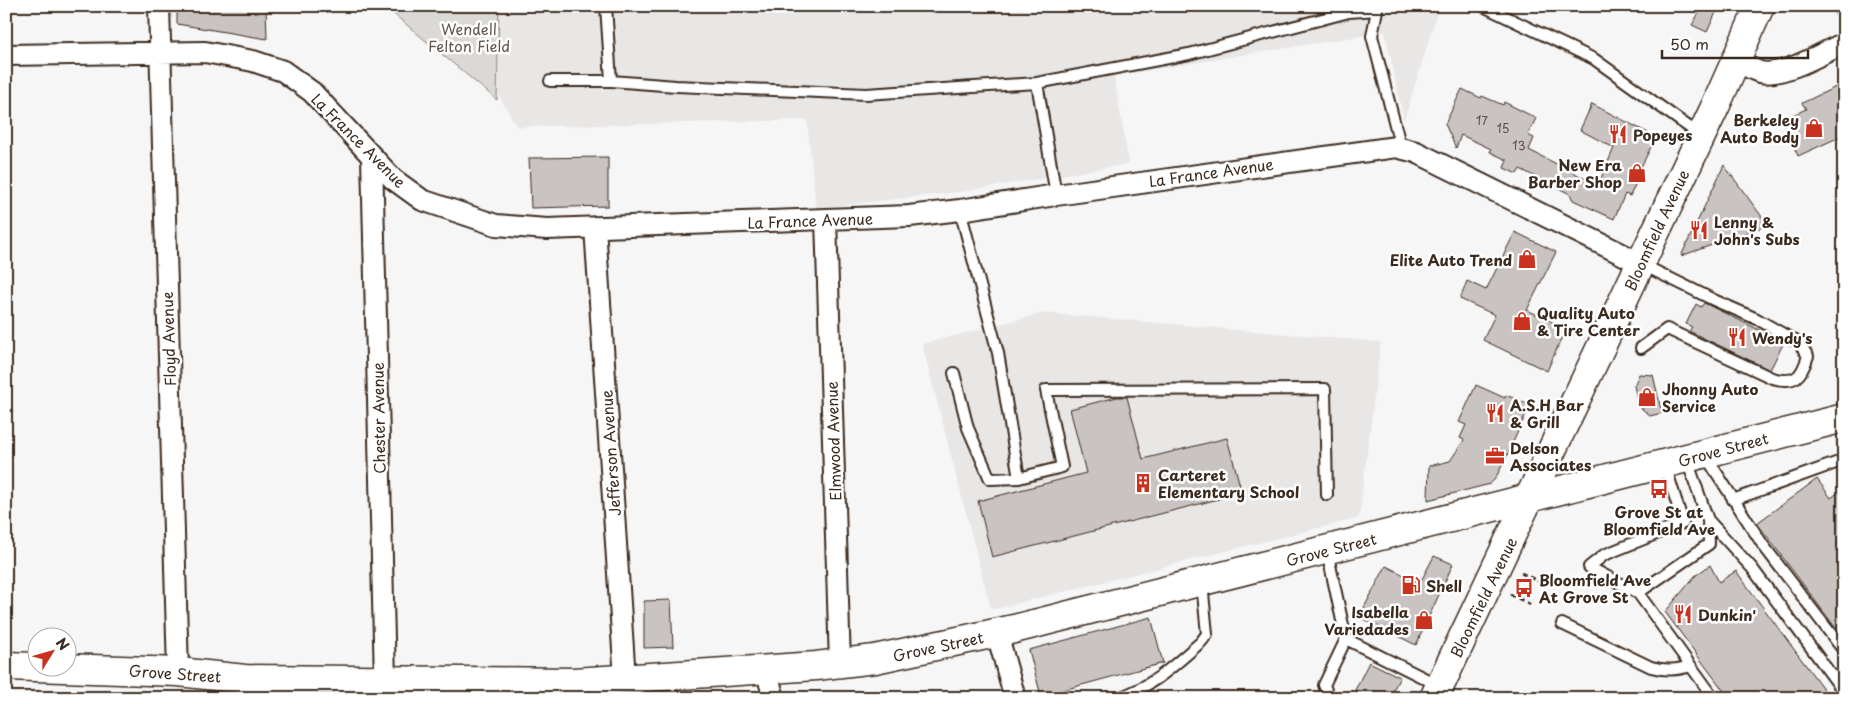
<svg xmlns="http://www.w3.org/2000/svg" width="1850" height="704" font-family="'Playpen Sans',sans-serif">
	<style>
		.built { fill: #e9e7e6 }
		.green { fill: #dbd9d6; stroke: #8b827a }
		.building { fill: #c9c3c1; stroke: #3b2a1e }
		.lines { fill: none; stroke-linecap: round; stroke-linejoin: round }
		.service-casing { stroke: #3b2a1e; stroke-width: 14 }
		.minor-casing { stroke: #3b2a1e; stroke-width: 24 }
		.secondary-casing { stroke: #3b2a1e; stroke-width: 31 }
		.primary-casing { stroke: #3b2a1e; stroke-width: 31 }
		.path { stroke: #3b2a1e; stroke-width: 3; stroke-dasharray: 5 4; stroke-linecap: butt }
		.service { stroke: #fff; stroke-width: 10 }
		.minor { stroke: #fff; stroke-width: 20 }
		.secondary { stroke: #fff; stroke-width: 28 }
		.primary { stroke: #fff; stroke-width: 28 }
		.labels { text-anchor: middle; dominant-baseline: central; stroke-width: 5; stroke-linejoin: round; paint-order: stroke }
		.number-label { font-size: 12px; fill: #5e5047 }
		.park-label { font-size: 15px; fill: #63564c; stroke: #fff }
		.poi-label { font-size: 15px; font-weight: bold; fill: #3b2a1e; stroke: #fff; text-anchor: start }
		.street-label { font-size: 15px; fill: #3b2a1e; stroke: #fff }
	</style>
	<rect width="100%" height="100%" fill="#f7f6f6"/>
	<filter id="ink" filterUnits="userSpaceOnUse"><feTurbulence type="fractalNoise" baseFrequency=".02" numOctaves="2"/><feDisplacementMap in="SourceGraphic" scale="10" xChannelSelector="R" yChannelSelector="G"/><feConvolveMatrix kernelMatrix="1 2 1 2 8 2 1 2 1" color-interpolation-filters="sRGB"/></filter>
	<g filter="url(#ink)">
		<path class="built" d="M499,6H1437V14L1404,121L1385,32L1114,76L1129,164L960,192L816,208L807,120L517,127L498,94Z
			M1044,313L1381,342L1359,518L991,610L922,344Z"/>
		<path class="green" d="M384,6H499L497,100Z"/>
		<path class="building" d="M177,6H266L267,39L177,24Z
			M1703,6H1719L1707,32L1692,25Z
			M1838,86L1844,99V135L1798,156L1782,120L1806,109L1802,103Z
			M1462,89L1481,98L1482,96L1503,105L1504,102L1536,118L1528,135L1534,138L1529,150L1598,185L1614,148L1580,130L1592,104L1656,137L1640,169L1642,170L1630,196L1625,194L1614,219L1573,200L1570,194L1520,169L1517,174L1504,168L1507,160L1490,152L1491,149L1461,135L1456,148L1445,124Z
			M608,157V206L531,208L529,158Z
			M1724,165L1768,225L1681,256Z
			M1515,232L1556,252L1527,310L1566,328L1547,371L1483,340L1495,315L1460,299L1467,281L1486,290Z
			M1704,303L1784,342L1770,370L1689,331L1692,327L1686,324L1696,304L1701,307Z
			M1639,374L1653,375L1662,413L1650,416L1639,406L1634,386Z
			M1476,385L1505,398L1506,395L1530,405L1504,462L1495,479L1490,484L1428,500L1429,466L1450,461L1464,440L1460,438L1466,425L1459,422Z
			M1117,397H1127L1143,459L1227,438L1242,493L992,557L978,501L1086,473L1070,409Z
			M1817,479L1831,498L1844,488V639L1757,523Z
			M1434,556L1453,564L1416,645L1359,617L1386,566L1420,583Z
			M1710,565L1719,582L1736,571L1830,698H1729L1665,612L1695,576Z
			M671,600L673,647L644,648V601Z
			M1151,617L1163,663L1041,696L1029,650Z
			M1369,662L1400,677L1389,698H1368L1355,690Z"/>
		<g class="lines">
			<g class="service-casing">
				<path id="service" d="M606,6L611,81
					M1483,6L1594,59L1700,135
					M1842,6L1840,10L1844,19
					M550,81H611L676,86L866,94L1037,83
					M1056,195L1037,83L1189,54L1349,12L1377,10L1372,36L1401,148
					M960,210L998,353L1019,478L1062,467L1046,390L1325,389L1327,495
					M1641,348L1667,329L1772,378C1795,384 1801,378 1808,356L1799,343L1757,319L1716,301L1641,264
					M954,373L968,428L990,479L1019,478
					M1705,455L1763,545L1844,651
					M1665,465L1683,523L1604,555L1589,567L1638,593L1714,698
					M1733,500L1844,460
					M1708,520L1752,568L1844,692
					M1327,551L1346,639L1438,685
					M1638,593L1709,544L1708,520L1687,460
					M1562,624L1651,667C1666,671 1677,670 1691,666
					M1118,698C1155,685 1172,667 1201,642L1207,634L1202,583
					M1329,698L1324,685L1346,639"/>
			</g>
			<g class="minor-casing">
				<path id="minor" d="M159,6L178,672
					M6,55L205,52L253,61L283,71L312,92L393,179L422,200L496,225L547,229L909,216L960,210L1056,195L1396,147L1416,152L1640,263
					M1735,60C1743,64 1751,69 1760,72C1783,77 1823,53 1844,43
					M372,157L385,680
					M826,219L840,664
					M595,227L625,679
					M997,633L1015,698
					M766,670L774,698
					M245,679L250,698"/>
			</g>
			<g class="secondary-casing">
				<path id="secondary" d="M6,666L178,672L245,679L574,682L816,666L875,659L1014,629L1844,418"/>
			</g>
			<g class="primary-casing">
				<path id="primary" d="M1434,698L1715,107L1760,6"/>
			</g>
			<path class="path" d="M1521,573L1544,584
				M1510,594L1533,606"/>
			<use href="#service" class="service"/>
			<use href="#minor" class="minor"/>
			<use href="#secondary" class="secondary"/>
			<use href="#primary" class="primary"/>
		</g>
	</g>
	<defs>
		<g id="shop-bare" transform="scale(1.5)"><path d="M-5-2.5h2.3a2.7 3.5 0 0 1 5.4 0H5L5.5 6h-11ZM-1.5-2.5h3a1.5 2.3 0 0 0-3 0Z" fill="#c8321e" stroke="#fff" stroke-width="2.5" paint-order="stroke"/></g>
		<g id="restaurant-bare" transform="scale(1.5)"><path d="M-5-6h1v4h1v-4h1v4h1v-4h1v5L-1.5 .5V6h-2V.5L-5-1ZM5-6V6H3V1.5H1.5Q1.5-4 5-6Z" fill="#c8321e" stroke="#fff" stroke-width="2.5" paint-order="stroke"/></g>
		<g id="office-bare" transform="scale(1.5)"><path d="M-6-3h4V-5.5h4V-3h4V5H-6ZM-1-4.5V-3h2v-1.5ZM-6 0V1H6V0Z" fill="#c8321e" stroke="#fff" stroke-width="2.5" paint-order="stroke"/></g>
		<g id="building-bare" transform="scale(1.5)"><path d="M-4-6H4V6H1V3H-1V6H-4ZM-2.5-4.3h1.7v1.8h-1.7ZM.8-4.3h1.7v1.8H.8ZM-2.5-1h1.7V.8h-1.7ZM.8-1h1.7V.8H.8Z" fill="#c8321e" stroke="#fff" stroke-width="2.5" paint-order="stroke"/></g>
		<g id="bus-bare" transform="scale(1.5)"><path d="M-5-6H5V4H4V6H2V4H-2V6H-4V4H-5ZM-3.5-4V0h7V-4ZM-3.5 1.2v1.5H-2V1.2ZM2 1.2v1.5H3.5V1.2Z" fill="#c8321e" stroke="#fff" stroke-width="2.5" paint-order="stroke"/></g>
		<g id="fuel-bare" transform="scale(1.5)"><path d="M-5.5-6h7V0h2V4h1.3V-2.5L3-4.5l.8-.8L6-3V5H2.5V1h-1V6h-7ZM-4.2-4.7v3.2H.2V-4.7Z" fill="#c8321e" stroke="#fff" stroke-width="2.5" paint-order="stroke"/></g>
	</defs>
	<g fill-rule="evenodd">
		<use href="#shop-bare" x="1814" y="128"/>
		<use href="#restaurant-bare" x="1618" y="134"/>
		<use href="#shop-bare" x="1637" y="173"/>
		<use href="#restaurant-bare" x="1699" y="230"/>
		<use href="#shop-bare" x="1527" y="259"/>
		<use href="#shop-bare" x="1522" y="321"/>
		<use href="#restaurant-bare" x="1737" y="337"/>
		<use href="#shop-bare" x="1647" y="397"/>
		<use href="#restaurant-bare" x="1495" y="413"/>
		<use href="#office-bare" x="1495" y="456"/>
		<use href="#building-bare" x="1143" y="483"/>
		<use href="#bus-bare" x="1659" y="489"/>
		<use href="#fuel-bare" x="1411" y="585"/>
		<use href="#bus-bare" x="1524" y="588"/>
		<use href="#restaurant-bare" x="1683" y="614"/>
		<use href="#shop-bare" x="1424" y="620"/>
	</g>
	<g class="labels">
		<g class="number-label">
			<text x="1482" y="120">17</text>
			<text x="1503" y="128">15</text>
			<text x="1519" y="145">13</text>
		</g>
		<g class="park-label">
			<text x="469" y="28">Wendell<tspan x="469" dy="17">Felton Field</tspan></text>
		</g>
		<g class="poi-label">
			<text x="1799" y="119" text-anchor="end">Berkeley<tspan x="1799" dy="17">Auto Body</tspan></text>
			<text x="1633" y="134">Popeyes</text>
			<text x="1622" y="164" text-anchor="end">New Era<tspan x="1622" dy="17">Barber Shop</tspan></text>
			<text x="1714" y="221">Lenny &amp;<tspan x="1714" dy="17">John's Subs</tspan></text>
			<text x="1512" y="259" text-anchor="end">Elite Auto Trend</text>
			<text x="1537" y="312">Quality Auto<tspan x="1537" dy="17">&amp; Tire Center</tspan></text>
			<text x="1752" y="337">Wendy's</text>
			<text x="1662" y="388">Jhonny Auto<tspan x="1662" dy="17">Service</tspan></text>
			<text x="1510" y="404">A.S.H Bar<tspan x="1510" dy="17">&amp; Grill</tspan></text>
			<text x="1510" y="447">Delson<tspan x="1510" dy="17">Associates</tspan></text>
			<text x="1158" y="474">Carteret<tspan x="1158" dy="17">Elementary School</tspan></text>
			<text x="1659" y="511" text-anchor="middle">Grove St at<tspan x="1659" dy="17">Bloomfield Ave</tspan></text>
			<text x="1539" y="579">Bloomfield Ave<tspan x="1539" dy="17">At Grove St</tspan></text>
			<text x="1426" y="585">Shell</text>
			<text x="1409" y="611" text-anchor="end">Isabella<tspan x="1409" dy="17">Variedades</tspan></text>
			<text x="1698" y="614">Dunkin'</text>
		</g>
		<g class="street-label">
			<text transform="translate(359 140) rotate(45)">La France Avenue</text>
			<text transform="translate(1211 172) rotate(-8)">La France Avenue</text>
			<text transform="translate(810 220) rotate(-2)">La France Avenue</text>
			<text transform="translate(1656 230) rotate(-65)">Bloomfield Avenue</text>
			<text transform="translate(168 339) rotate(-92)">Floyd Avenue</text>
			<text transform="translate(378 418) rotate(-91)">Chester Avenue</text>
			<text transform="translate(833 441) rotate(-92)">Elmwood Avenue</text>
			<text transform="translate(1723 449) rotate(-15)">Grove Street</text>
			<text transform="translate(610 453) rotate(-94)">Jefferson Avenue</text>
			<text transform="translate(1331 549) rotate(-14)">Grove Street</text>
			<text transform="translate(1483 597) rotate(-64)">Bloomfield Avenue</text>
			<text transform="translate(938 646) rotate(-12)">Grove Street</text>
			<text transform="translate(175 673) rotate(4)">Grove Street</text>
		</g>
	</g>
	<rect width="1850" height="704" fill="none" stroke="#fff" stroke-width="25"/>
	<rect x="12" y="12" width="1825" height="679" fill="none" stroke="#3b2a1e" stroke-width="2" filter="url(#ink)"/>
	<g transform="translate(52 652) rotate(53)"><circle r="24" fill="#ffffff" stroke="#b1aaa5"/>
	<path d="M0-4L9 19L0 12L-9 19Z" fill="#c8321e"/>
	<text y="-8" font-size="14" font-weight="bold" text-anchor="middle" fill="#3b2a1e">N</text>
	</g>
	<path d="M1662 50v8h146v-8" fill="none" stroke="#3b2a1e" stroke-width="2.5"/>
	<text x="1670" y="50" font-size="15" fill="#3b2a1e" stroke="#ffffff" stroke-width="4" paint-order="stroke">50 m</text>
</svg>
